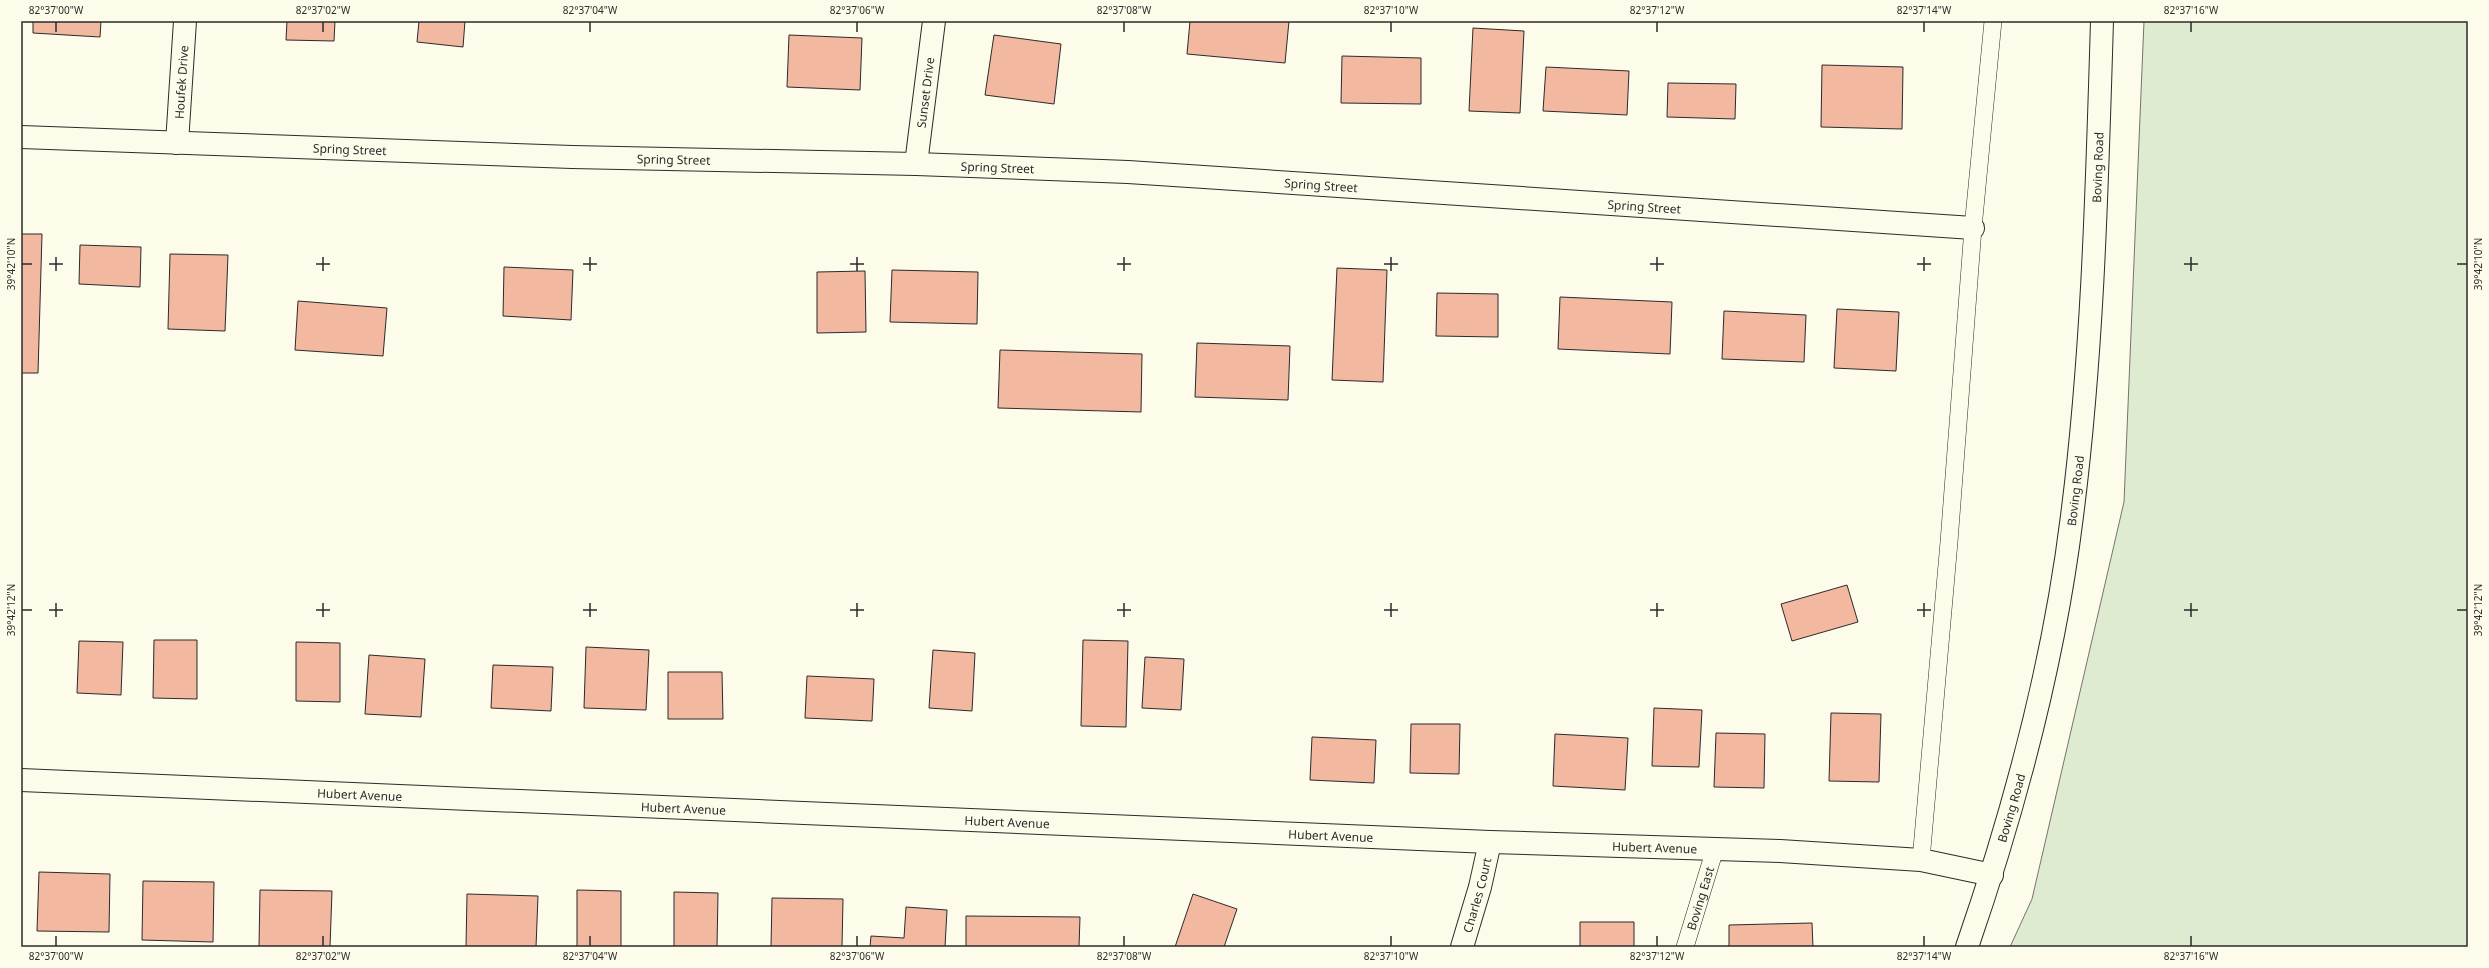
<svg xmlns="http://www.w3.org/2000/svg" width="2489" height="968" font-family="'Noto Sans',sans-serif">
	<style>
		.green { fill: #deebd1; stroke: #74746e }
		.building { fill: #f2b8a0; stroke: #2b2b2b }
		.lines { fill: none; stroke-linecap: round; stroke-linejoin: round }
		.lane-casing { stroke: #2b2b2b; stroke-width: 18 }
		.street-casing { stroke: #2b2b2b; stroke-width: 24 }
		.lane { stroke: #fdfbea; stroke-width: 17 }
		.street { stroke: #fdfbea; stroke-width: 22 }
		.ticks { fill: none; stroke: #2b2b2b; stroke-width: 1.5 }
		.labels { text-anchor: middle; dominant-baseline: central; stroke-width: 3; stroke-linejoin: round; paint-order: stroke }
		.street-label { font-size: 12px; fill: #2b2b2b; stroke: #fdfbea }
		.neatline { fill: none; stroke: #2b2b2b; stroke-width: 1.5 }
		.ticks-label { font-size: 10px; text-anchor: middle; fill: #2b2b2b }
	</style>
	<rect width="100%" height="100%" fill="#fdfbea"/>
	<path class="green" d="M2144,21H2468V947H2010L2032,899L2124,502Z"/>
	<path class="building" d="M33,21H101L100,37L33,33Z
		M287,21H335L334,41L286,40Z
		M419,21H465L463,47L417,42Z
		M1190,21H1289L1285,63L1187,54Z
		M1473,28L1524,31L1520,113L1469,111Z
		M789,35L862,38L860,90L787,87Z
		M994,35L1061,44L1054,104L985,95Z
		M1342,56L1421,58V104L1341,103Z
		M1822,65L1903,67L1902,129L1821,127Z
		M1546,67L1629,71L1627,115L1543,111Z
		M1668,83L1736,84L1735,119L1667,117Z
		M21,234H42L38,373H21Z
		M80,245L141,247L140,287L79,284Z
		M170,254L228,255L225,331L168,329Z
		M504,267L573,270L571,320L503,316Z
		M1337,268L1387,270L1383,382L1332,380Z
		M892,270L978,272L977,324L890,322Z
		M865,271L866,332L817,333V272Z
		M1437,293L1498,294V337L1436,336Z
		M1560,297L1672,302L1670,354L1558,349Z
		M298,301L387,308L383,356L295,350Z
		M1837,309L1899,312L1896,371L1834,368Z
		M1724,311L1806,315L1804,362L1722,359Z
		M1197,343L1290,346L1288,400L1195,397Z
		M1000,350L1142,354L1141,412L998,408Z
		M1847,585L1858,622L1792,641L1781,604Z
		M154,640H197V699L153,698Z
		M1083,640L1128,641L1126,727L1081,726Z
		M79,641L123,642L121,695L77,693Z
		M296,642L340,643V702L296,701Z
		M586,647L649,650L646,710L584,708Z
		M933,650L975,653L972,711L929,708Z
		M369,655L425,659L421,717L365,714Z
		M1145,657L1184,659L1181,710L1142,708Z
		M493,665L553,667L551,711L491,708Z
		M668,672H722L723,719H668Z
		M807,676L874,679L872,721L805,718Z
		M1654,708L1702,710L1699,767L1652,766Z
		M1831,713L1881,714L1879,782L1829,781Z
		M1411,724H1460L1459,774L1410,773Z
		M1716,733L1765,734L1764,788L1714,787Z
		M1555,734L1628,738L1625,790L1553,786Z
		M1312,737L1376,740L1374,783L1310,780Z
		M39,872L110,874L109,932L37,931Z
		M143,881L214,882L213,942L142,940Z
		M260,890L332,891L330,947H259Z
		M577,890L621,891V947H577Z
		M674,892L718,893L717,947H674Z
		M467,894L538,896L536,947H466Z
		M1193,894L1237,909L1224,947H1175Z
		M772,898L843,899L842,947H771Z
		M906,907L947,910L945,947H870L871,936L904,938Z
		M966,916L1080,917L1079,947H966Z
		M1580,922H1634V947H1580Z
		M1812,923L1813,947H1729V925Z"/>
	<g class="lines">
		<g class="lane-casing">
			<g id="lane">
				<path d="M1921,860L1949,542L1973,228L1993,21"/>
				<path id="s1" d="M1685,947L1715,849"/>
			</g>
		</g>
		<g class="street-casing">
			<g id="street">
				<path id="s2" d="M21,137L572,157L916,164L1128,172L1973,228"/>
				<path id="s3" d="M177,143L185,21"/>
				<path id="s4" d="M916,164L934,21"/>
				<path id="s5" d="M21,780L1490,842L1780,851L1921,860L1992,875"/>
				<path id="s6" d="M1462,947L1480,887L1490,842"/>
				<path id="s7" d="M1967,947C2015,808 2054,663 2072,516C2093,352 2097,186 2102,21"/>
			</g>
		</g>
		<use href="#lane" class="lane"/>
		<use href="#street" class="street"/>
	</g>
	<path class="ticks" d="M56,22V32M323,22V32M590,22V32M857,22V32M1124,22V32M1391,22V32M1657,22V32M1924,22V32M2191,22V32M56,257V271M323,257V271M590,257V271M857,257V271M1124,257V271M1391,257V271M1657,257V271M1924,257V271M2191,257V271M22,264H32M49,264H63M316,264H330M583,264H597M850,264H864M1117,264H1131M1384,264H1398M1650,264H1664M1917,264H1931M2184,264H2198M2457,264H2467M56,603V617M323,603V617M590,603V617M857,603V617M1124,603V617M1391,603V617M1657,603V617M1924,603V617M2191,603V617M22,610H32M49,610H63M316,610H330M583,610H597M850,610H864M1117,610H1131M1384,610H1398M1650,610H1664M1917,610H1931M2184,610H2198M2457,610H2467M56,936V946M323,936V946M590,936V946M857,936V946M1124,936V946M1391,936V946M1657,936V946M1924,936V946M2191,936V946"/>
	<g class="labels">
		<g class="street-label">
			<text stroke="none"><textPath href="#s3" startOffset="61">Houfek Drive</textPath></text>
			<text stroke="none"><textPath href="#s4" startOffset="72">Sunset Drive</textPath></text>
			<text stroke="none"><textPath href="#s2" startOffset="329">Spring Street</textPath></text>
			<text stroke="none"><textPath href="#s2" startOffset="653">Spring Street</textPath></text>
			<text stroke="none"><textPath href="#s2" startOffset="977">Spring Street</textPath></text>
			<text stroke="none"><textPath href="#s7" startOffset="794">Boving Road</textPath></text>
			<text stroke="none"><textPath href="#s2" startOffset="1301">Spring Street</textPath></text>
			<text stroke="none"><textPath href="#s2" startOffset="1625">Spring Street</textPath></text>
			<text stroke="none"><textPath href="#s7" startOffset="470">Boving Road</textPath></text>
			<text stroke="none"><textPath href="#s5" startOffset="339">Hubert Avenue</textPath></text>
			<text stroke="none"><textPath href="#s5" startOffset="663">Hubert Avenue</textPath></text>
			<text stroke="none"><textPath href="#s7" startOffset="146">Boving Road</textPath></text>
			<text stroke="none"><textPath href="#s5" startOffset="987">Hubert Avenue</textPath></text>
			<text stroke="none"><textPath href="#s5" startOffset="1311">Hubert Avenue</textPath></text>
			<text stroke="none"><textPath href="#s5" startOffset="1635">Hubert Avenue</textPath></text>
			<text stroke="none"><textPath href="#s6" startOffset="54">Charles Court</textPath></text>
			<text stroke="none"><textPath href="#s1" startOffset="51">Boving East</textPath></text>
		</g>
	</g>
	<rect width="2489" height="968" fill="none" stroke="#fdfbea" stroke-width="44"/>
	<rect x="22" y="22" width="2445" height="924" class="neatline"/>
	<g class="ticks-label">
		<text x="56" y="14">82°37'00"W</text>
		<text x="323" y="14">82°37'02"W</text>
		<text x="590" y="14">82°37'04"W</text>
		<text x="857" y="14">82°37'06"W</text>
		<text x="1124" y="14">82°37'08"W</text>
		<text x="1391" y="14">82°37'10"W</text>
		<text x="1657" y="14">82°37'12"W</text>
		<text x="1924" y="14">82°37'14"W</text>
		<text x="2191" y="14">82°37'16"W</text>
		<text transform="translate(2478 264) rotate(-90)" y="4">39°42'10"N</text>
		<text transform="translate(11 264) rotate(-90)" y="4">39°42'10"N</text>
		<text transform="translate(2478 610) rotate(-90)" y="4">39°42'12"N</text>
		<text transform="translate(11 610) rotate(-90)" y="4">39°42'12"N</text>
		<text x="56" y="960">82°37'00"W</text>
		<text x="323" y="960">82°37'02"W</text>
		<text x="590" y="960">82°37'04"W</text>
		<text x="857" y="960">82°37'06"W</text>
		<text x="1124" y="960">82°37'08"W</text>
		<text x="1391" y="960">82°37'10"W</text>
		<text x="1657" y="960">82°37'12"W</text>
		<text x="1924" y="960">82°37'14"W</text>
		<text x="2191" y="960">82°37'16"W</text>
	</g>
</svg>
